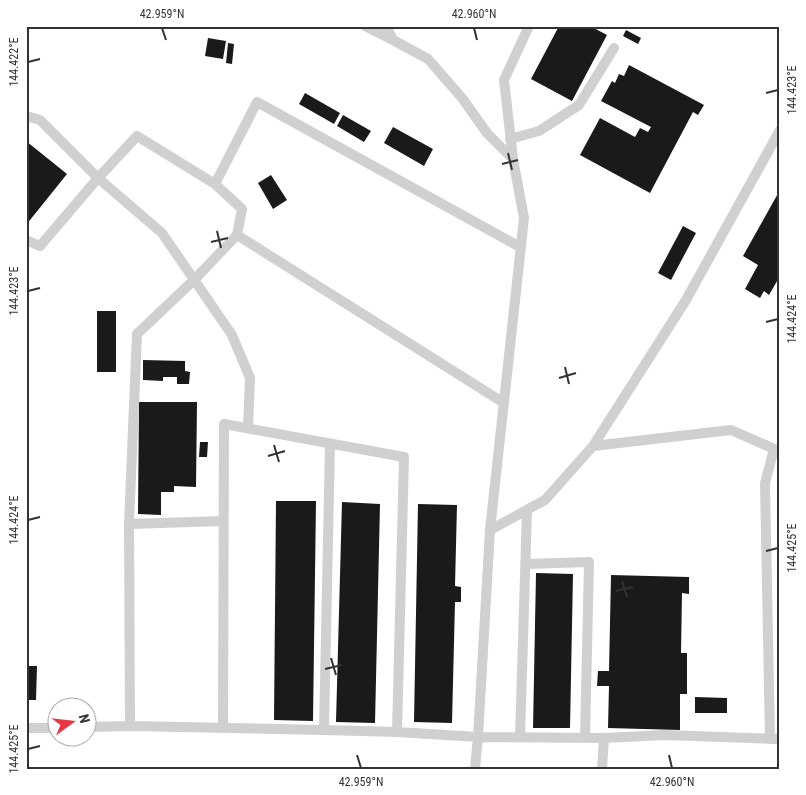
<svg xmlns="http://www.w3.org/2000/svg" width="806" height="795" font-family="'Roboto Condensed',sans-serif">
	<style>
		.building { fill: #1a1a1a }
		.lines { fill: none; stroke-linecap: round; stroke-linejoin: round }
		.service { stroke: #d0d0d0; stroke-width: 10 }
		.ticks { fill: none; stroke: #333; stroke-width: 2 }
		.neatline { fill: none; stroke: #333; stroke-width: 2 }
		.ticks-label { font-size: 12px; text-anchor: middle; fill: #333 }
	</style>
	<rect width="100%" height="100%" fill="#fff"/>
	<path class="building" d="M559,26H590L607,35L572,101L531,79Z
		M626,30L641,38L638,44L623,36Z
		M208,38L226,41L223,59L205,56Z
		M228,43L234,44L232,64L226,63Z
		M629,65L704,105L698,115L693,112L650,193L580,155L600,118L635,137L640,128L648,132L651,127L601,101L612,81L615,83L619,74L624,76Z
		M305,93L340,113L334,124L299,104Z
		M343,115L371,131L364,142L337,126Z
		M393,127L433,149L424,166L384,143Z
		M26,141L67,174L26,225Z
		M271,175L287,200L273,209L258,183Z
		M780,190V276L769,295L764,291L760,298L745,289L758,265L743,256Z
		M683,226L696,233L671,280L658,273Z
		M97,311H116V372H97Z
		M143,360L185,361V371L190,372L189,384H177V377H163V381L143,380Z
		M139,402H197L196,487L174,486V492H161V515L138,514Z
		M200,442H208L207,457H199Z
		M276,501H316L313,721L274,720Z
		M342,502L380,504L375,723L336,722Z
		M418,504L457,505L455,586L461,587V602H455L452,723L414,722Z
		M536,573L573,574L570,728H533Z
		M611,575L689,577V594L682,593L681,653H687V694H680V730L608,728L609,686H597L598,671H609Z
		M26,666H37L36,700H26Z
		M695,697L727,698V713H695Z"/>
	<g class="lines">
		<path class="service" d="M365,26L393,40
			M386,26L393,40L428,59L462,98L487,133L513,159
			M26,116L40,120L98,178L162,233L232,335L250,378L248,428
			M510,139L539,131L579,105L614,48
			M215,184L257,102L520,247
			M26,240L40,246L98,178L137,136L215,184L242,209L237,235
			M593,446L731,430L779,451
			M129,524L223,521
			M490,530L545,500L593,446L686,300L780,130
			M526,564L589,562L585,738
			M130,726L129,524L137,334L194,280L237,235L504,403
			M88,727L130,726L324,730L397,732L478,737L604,738L665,735L780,739
			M26,728H58
			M223,728L224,424L404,457L397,732
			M324,730L330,444
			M520,737L527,510
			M770,739L765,483L774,449
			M475,769L478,737L490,530L524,218L513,159L504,80L529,26
			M602,769L604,738"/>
	</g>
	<path class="ticks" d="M162,28L166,40M474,28L477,40M28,62L40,59M766,93L778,90M508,153L512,170M502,164L518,160M217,231L221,248M211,242L228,238M28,291L40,288M766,322L778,319M565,367L569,384M559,378L576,373M274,445L279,462M268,456L285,451M28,520L40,517M766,551L778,548M622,581L627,597M616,591L633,587M331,658L336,675M325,669L342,665M28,749L40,746M357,755L361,768M669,755L672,768"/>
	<rect width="806" height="795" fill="none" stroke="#ffffff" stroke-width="55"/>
	<g transform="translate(72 722) rotate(75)"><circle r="24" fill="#ffffff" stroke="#adadad"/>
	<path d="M0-4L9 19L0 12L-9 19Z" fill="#e63946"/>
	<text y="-8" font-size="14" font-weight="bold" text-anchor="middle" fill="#333333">N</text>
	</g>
	<rect x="28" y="28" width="750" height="740" class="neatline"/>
	<g class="ticks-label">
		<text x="162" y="18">42.959°N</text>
		<text x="474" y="18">42.960°N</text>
		<text transform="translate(14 62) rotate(-90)" y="4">144.422°E</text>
		<text transform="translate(792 90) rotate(-90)" y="4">144.423°E</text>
		<text transform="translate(14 291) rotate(-90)" y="4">144.423°E</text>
		<text transform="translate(792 319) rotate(-90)" y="4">144.424°E</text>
		<text transform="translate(14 520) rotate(-90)" y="4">144.424°E</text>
		<text transform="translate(792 548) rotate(-90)" y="4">144.425°E</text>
		<text transform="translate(14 749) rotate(-90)" y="4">144.425°E</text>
		<text x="361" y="786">42.959°N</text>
		<text x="672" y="786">42.960°N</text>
	</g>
</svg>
